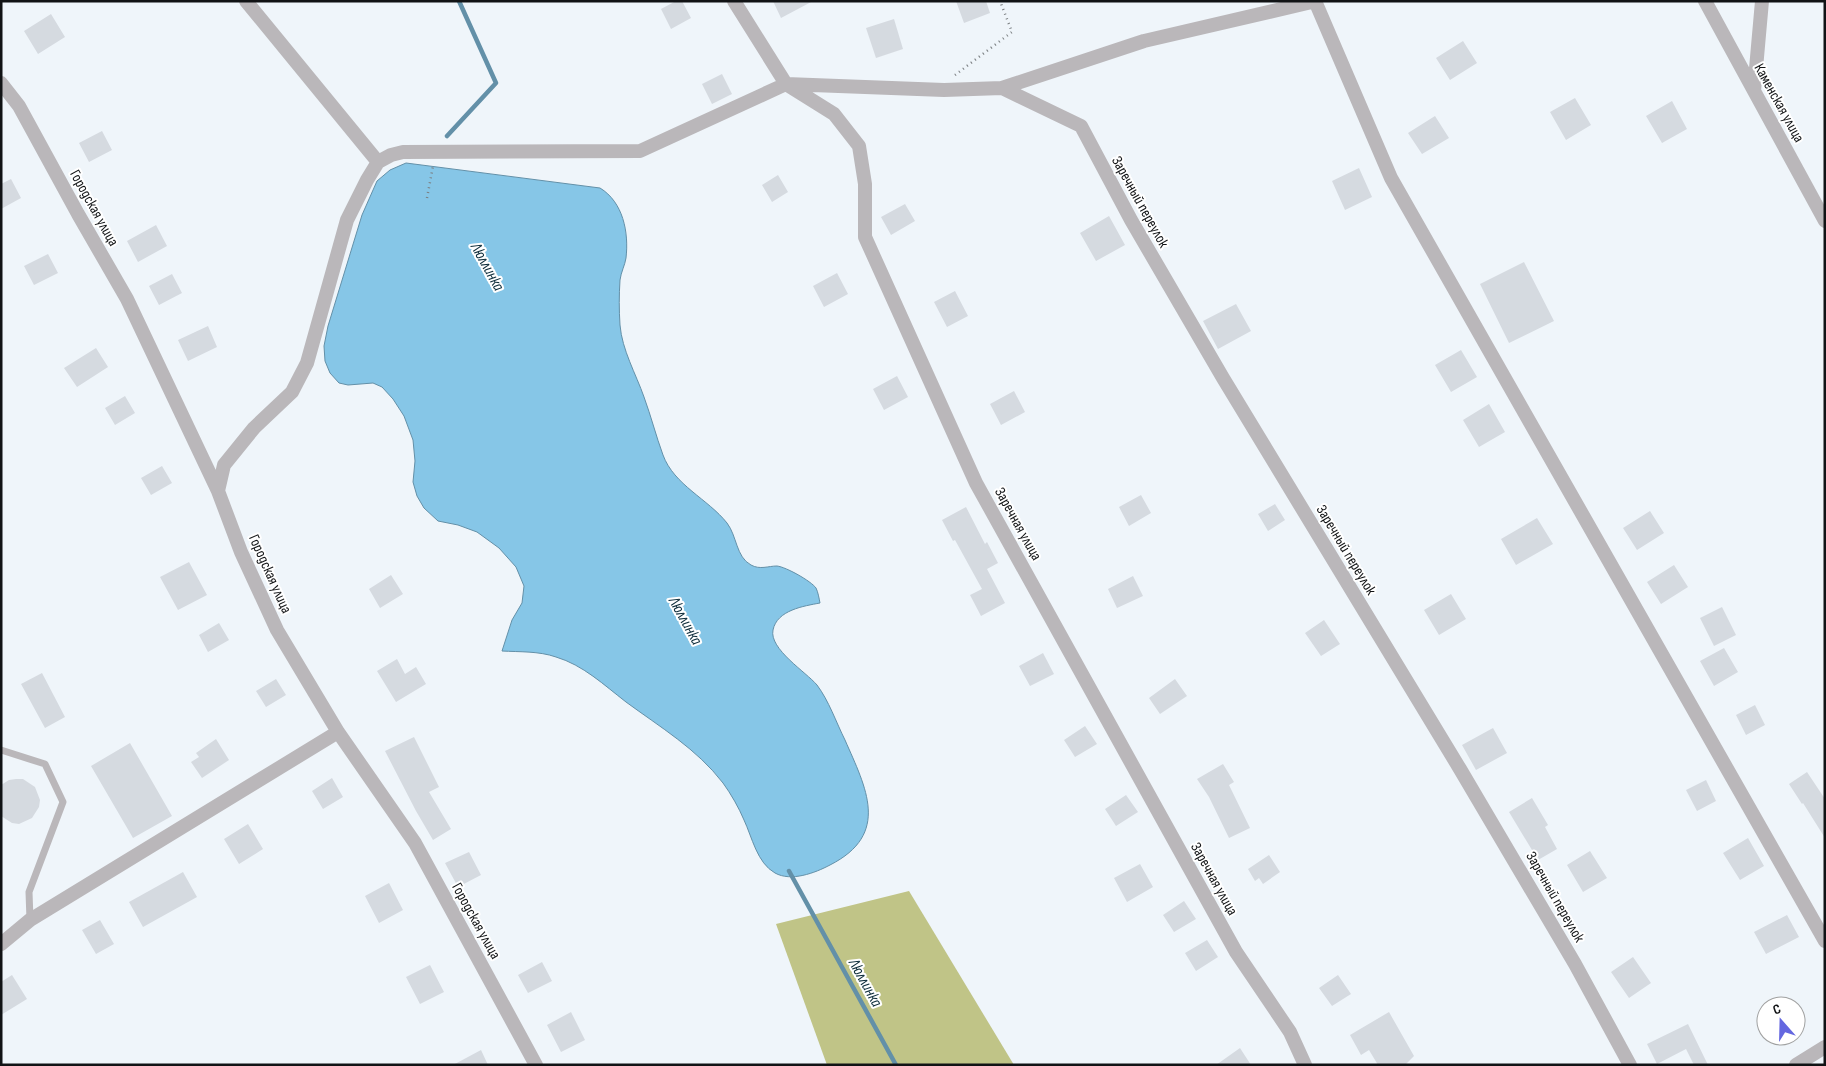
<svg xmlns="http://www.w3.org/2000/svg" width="1826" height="1066" font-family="'Sofia Sans Condensed',sans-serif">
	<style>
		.forest { fill: #c0c487 }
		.water { fill: #86c6e7; stroke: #6390a8 }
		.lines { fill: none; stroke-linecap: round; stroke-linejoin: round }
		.stream { stroke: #6390a8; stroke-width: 4.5 }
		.building { fill: #d5dae0 }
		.path { stroke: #7b7f82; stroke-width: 2.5; stroke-dasharray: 1 4; stroke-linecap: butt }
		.service { stroke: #bab7ba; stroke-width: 7 }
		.minor { stroke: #bab7ba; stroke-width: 14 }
		.labels { text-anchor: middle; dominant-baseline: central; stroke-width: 4; stroke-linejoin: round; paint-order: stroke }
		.street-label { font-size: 15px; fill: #111315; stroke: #fff }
		.water-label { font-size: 16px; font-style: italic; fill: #0e2d3b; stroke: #fff }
	</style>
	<rect width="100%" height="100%" fill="#eff5fa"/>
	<path class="forest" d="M909,891L1014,1065H827L776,924Z"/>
	<path class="water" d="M406,163L600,188C623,202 629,232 626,258C625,265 621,272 620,280C619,295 619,310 620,325C622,350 636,374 644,397C651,416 656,436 663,455C674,485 708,499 727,523C737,536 736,557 751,565C760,570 768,566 777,566C786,567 811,581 816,588C818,592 819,598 820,603C804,606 777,610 773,630C769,649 806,672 817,685C829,701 836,722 845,740C866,788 891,834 830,865C815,873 791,882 775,873C757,863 752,837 744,820C739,808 731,794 723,783C697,749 660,727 626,702C604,685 583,665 556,657C539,651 519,652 502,651L512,620L522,603L524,586L516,567L499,548L477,532L458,525L438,521L424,508L417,496L413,482L415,461L413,440L404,416L393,399L382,387L373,383L348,385L339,383L330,373L325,361L324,346L328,326L362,215L377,181L390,170Z"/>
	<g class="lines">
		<path class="stream" d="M447,136L496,83L459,1
			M789,871L896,1065"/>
	</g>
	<path class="building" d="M676,1H682L691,18L671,29L661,9Z
		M773,1H813L781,18Z
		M956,1H986L990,13L964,23Z
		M51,14L65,37L38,54L24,31Z
		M894,19L903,49L876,58L866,28Z
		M1463,41L1477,63L1450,80L1436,58Z
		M722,74L732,94L712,104L702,84Z
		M1575,98L1591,125L1566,140L1550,112Z
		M1672,101L1687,129L1662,143L1646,116Z
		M1435,116L1449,138L1422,154L1408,133Z
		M102,131L112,150L89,162L79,143Z
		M1359,168L1372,197L1345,210L1332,181Z
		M778,175L788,192L772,202L762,185Z
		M11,179L21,198L1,209V184Z
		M905,204L915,221L891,235L881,217Z
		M1109,216L1125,245L1096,261L1080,233Z
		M156,225L167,246L138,262L127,241Z
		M48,254L58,273L34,285L24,266Z
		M1524,262L1554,321L1509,343L1480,284Z
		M837,273L848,294L824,307L813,286Z
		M172,274L182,293L159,305L149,286Z
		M955,291L968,316L947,327L934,302Z
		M1236,304L1251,331L1218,349L1203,321Z
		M208,326L217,347L188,361L178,340Z
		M96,348L108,367L77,387L64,368Z
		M1461,350L1477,377L1451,392L1435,365Z
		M897,376L908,397L884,410L873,389Z
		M1014,391L1025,412L1001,425L990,404Z
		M125,396L135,413L115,425L105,408Z
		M1489,404L1505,432L1479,447L1463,420Z
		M162,466L172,483L151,495L141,478Z
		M1141,495L1151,513L1129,526L1119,507Z
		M1275,504L1285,520L1268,531L1258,514Z
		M966,507L985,544L987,542L998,563L987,569L1005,603L981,616L970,595L982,589L955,540L953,541L942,520Z
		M1650,511L1664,533L1637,550L1623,528Z
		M1537,518L1553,544L1516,565L1501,539Z
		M189,562L207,595L178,610L160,577Z
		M1674,565L1688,587L1661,604L1647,582Z
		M391,575L403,594L380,608L369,589Z
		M1133,576L1143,596L1117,608L1108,589Z
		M1451,594L1466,619L1439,635L1424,610Z
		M1722,607L1736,635L1714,646L1700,618Z
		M1324,620L1340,644L1321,656L1305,633Z
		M219,623L229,640L208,652L199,635Z
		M1724,648L1738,672L1714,686L1700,661Z
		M1043,653L1054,674L1030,686L1019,666Z
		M397,659L405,674L416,667L426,684L396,702L377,671Z
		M42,673L65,717L45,728L21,684Z
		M276,679L286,695L266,707L256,691Z
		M1175,679L1187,696L1160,714L1149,698Z
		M1755,705L1765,725L1746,735L1736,715Z
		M1085,726L1097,744L1075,757L1064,740Z
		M1493,728L1507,753L1476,770L1462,745Z
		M414,737L439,787L429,792L451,829L433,840L416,811L385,751Z
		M216,739L229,760L202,778L191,762L199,757L196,753Z
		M130,743L172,816L133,838L91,766Z
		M1223,764L1234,782L1229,785L1250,828L1229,838L1209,797L1197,779Z
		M1807,772L1825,799V838L1803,803L1802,804L1789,784Z
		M332,778L343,797L323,809L312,791Z
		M16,779H23L35,787L40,800L39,807L32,818L19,824L12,823L1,816V785L9,780Z
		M1706,780L1716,801L1697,811L1686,790Z
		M1126,795L1138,812L1116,826L1105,809Z
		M1532,798L1548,825L1545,827L1557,849L1538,860L1509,812Z
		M248,824L263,849L239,864L224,839Z
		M1748,838L1764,866L1740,880L1723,853Z
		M1590,851L1607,878L1583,892L1567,865Z
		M469,852L481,875L458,887L445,863Z
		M1269,855L1280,872L1263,884L1259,878L1255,881L1248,869Z
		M1140,864L1153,887L1127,902L1114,878Z
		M183,872L197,897L143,927L129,902Z
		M389,883L403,910L379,923L365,896Z
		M1184,901L1196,919L1174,932L1163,915Z
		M1787,915L1799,937L1766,954L1754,932Z
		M100,920L114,944L96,954L82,930Z
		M1207,940L1218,957L1196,971L1185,953Z
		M1633,957L1651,983L1629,998L1611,972Z
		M542,962L552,981L528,993L518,975Z
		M430,965L444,992L420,1004L406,977Z
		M12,975L27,999L1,1015V982Z
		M1338,975L1351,994L1332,1006L1319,988Z
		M571,1012L585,1040L561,1052L547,1025Z
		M1389,1012L1414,1056L1405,1065H1378L1369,1050L1361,1055L1350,1035Z
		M1688,1024L1708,1065H1694L1686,1049L1657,1064L1647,1044Z
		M1240,1048L1251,1065H1216Z
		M481,1050L488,1065H453Z"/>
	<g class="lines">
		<path class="path" d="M955,75L1012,32L1000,1
			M427,198L433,166"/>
		<path class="service" d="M1,750L45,764L63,802L29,892L30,920"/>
		<path class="minor" d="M246,1L378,162
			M734,1L786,84L834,114L859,146L865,184V237L976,483L1236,952L1290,1032L1305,1065
			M1315,1L1391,178L1825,941
			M1705,1L1825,221
			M1,83L19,106L78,214L127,299L218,491L241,552L277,630L338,732L415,843L536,1065
			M1002,88L1081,126L1131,220L1223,378L1460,769L1575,964L1630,1065
			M1754,91L1762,1
			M218,491L224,465L254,428L292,392L307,363L347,220L367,180L378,162L391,155L403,152L640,151L786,84L944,90L1002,88L1144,41L1316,1
			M1,944L30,920L338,732
			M1796,1065L1825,1047"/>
	</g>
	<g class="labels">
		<g class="street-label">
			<text transform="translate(1779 103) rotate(61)">Каменская улица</text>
			<text transform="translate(1140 202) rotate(61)">Заречный переулок</text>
			<text transform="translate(94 208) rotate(61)">Городская улица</text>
			<text transform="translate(1018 524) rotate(61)">Заречная улица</text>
			<text transform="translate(1346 550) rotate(59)">Заречный переулок</text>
			<text transform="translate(270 574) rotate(66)">Городская улица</text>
			<text transform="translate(1214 879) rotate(61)">Заречная улица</text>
			<text transform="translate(1555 897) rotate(60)">Заречный переулок</text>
			<text transform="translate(476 921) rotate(61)">Городская улица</text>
		</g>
		<g class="water-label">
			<text transform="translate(487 267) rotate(61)">Люллинка</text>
			<text transform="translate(685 621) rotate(61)">Люллинка</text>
			<text transform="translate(865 983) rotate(61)">Люллинка</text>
		</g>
	</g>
	<rect width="1826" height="1066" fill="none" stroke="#111315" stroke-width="5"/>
	<g transform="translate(1781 1021) rotate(340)"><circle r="24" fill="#ffffff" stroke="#a0a1a1"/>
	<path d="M0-4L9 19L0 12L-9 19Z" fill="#6467e0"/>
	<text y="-8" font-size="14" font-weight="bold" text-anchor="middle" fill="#111315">С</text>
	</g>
</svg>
